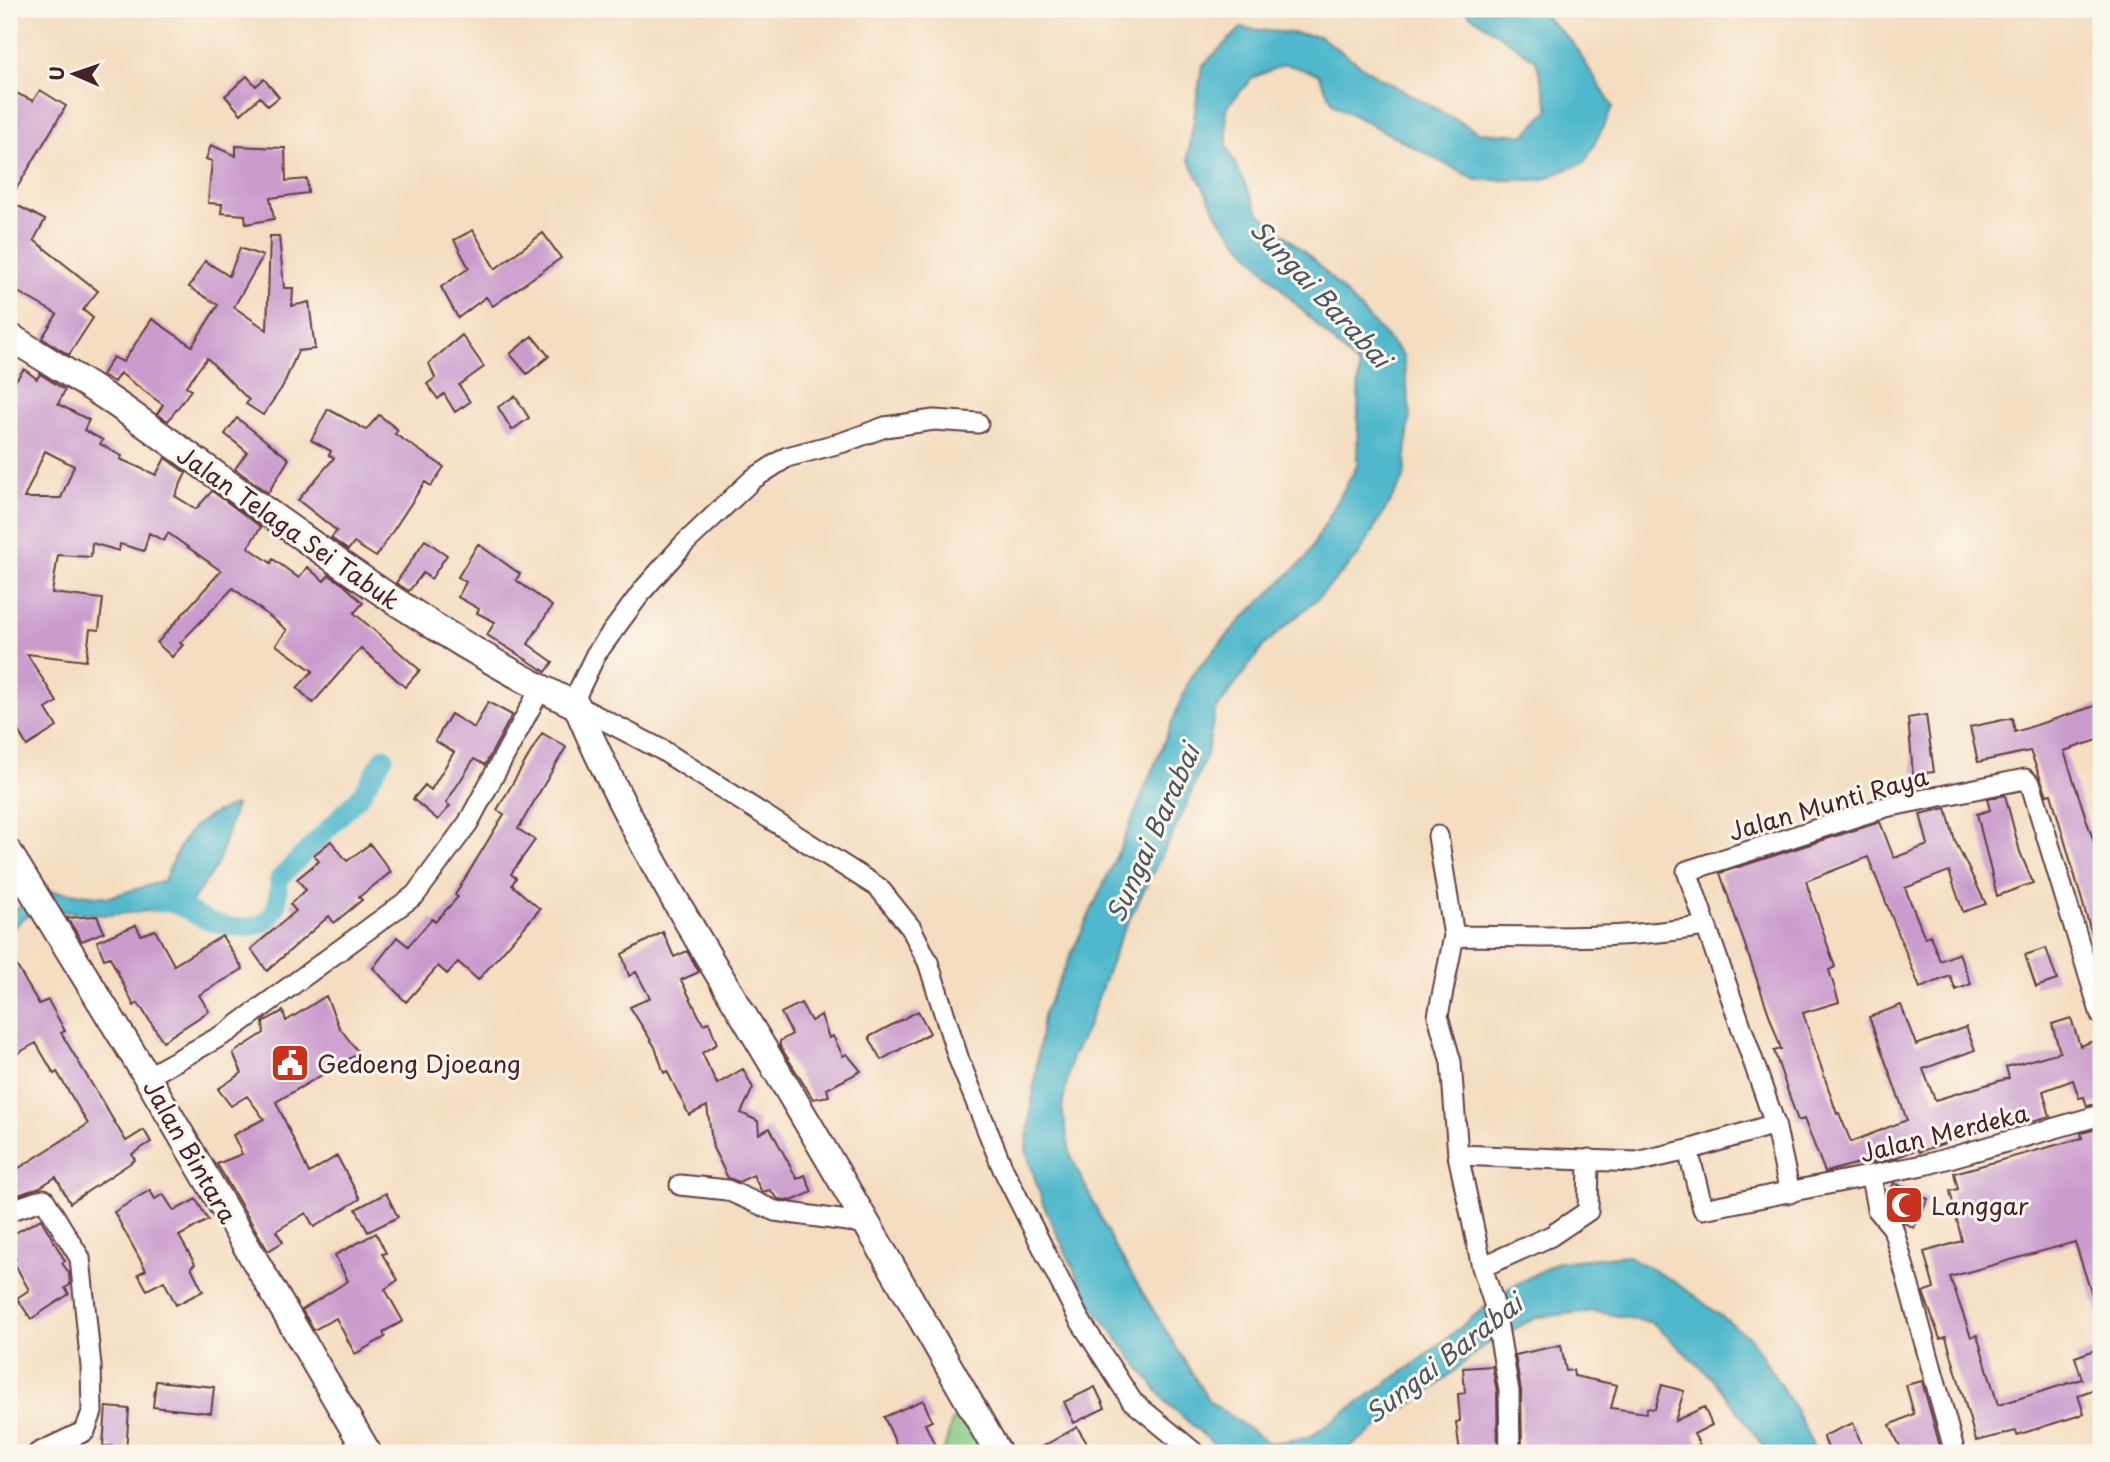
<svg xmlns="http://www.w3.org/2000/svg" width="2110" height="1462" font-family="'Playpen Sans',sans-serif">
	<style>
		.green { fill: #85cb86; stroke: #687558; stroke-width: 2 }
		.water { fill: #4fb8cc; stroke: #4c6c7c; stroke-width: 2 }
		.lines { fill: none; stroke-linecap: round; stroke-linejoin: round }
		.canal { stroke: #4fb8cc; stroke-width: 19 }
		.building { fill: #ca9ccd; fill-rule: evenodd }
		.street-casing { stroke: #643c41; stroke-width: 23 }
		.secondary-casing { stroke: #643c41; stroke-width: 30 }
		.street { stroke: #fff; stroke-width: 19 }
		.secondary { stroke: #fff; stroke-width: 26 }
		.labels { text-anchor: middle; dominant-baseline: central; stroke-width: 6; stroke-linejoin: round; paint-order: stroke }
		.street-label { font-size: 24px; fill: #4a1f2b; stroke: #fbf7ec }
		.poi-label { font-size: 24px; fill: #4a1f2b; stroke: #fbf7ec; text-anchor: start }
		.water-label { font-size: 26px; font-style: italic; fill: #4c5563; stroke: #fbf7ec }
	</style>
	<rect width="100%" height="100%" fill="#fbf7ec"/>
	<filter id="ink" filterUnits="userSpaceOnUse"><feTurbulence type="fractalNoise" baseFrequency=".0143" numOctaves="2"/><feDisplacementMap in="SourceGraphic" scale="14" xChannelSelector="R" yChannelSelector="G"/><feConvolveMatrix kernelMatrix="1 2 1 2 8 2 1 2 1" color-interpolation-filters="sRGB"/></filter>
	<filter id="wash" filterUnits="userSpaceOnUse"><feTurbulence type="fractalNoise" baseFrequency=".00686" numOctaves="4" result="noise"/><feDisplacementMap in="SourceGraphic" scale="28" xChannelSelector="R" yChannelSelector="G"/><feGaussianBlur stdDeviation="1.57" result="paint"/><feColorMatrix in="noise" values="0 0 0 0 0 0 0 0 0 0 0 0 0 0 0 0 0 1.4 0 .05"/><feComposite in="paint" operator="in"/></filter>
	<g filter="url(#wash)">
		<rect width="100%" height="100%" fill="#f4ddc0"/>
		<path class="green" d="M971,1413L994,1453H943L952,1421Z"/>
		<path class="water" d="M1465,9H1537L1572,42L1613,107L1585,162L1541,180H1476L1334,105L1318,74L1285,64L1252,78L1226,108L1227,147L1259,213L1315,261L1403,355L1410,412L1404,478L1358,556L1317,599L1265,644L1215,712L1207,753L1182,815L1119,940L1087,1028L1071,1059L1062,1108L1070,1154L1113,1244L1209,1401L1269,1443L1307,1438L1421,1359L1507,1289L1558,1262L1626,1255L1680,1285L1751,1339L1796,1410L1816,1453H1769L1714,1380L1653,1323L1594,1311L1537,1317L1481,1348L1432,1390L1342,1452L1224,1453L1167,1403L1090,1303L1043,1204L1026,1150L1043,1015L1123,842L1191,676L1241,620L1306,558L1357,466L1359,367L1286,294L1221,221L1188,158L1202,66L1241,28L1319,36L1378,77L1478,132L1525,135L1549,109L1536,60L1470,15Z
			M236,805L217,865L188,907L106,915L58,911L24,917L9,933V912L50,891L109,897L164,881C183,838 188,820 236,805Z"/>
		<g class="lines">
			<path class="canal" d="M159,903C177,901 188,912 204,919C221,927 258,934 271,916C279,905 278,892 279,879L360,796L384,757"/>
		</g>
		<g id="blocks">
			<path class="building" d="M247,76L256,86L264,79L279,97L268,106L260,97L241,114L225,96Z
				M40,90L66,106L9,201L45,220L34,240L98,291L83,310L93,318L69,355L42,338L57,314L9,287V142L17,128L9,124V103L14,92L33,101Z
				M211,145L236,156V146L285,148L286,181L307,179L308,193L270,198L274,219L246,224L245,215L221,213L222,204L208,203L212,161L206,159Z
				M473,230L495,269L543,233L561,258L493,306L486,297L458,318L441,287L469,268L454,240Z
				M270,236H279L284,288H293L292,306L309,302L315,349L298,351L283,386L263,415L246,404L249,400L207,358L186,386L191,390L168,421L157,414L163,405L120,373L114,382L102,375L113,357L123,362L152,319L192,346L218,305L189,287L205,261L229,276L240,248L263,256L234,307L267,330Z
				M462,335L484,367L459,385L470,402L455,412L444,394L438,399L427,384L435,378L429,363Z
				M532,336L549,356L527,374L510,354Z
				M24,369L37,379L40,374L65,390L58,404L89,420L84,430L103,440L100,444L122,456L120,459L156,475L165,458L186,473L175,496L196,509L212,491L261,527L248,547L271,563L273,559L299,578L307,567L324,581L329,575L344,585L363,603L354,613L420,670L405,687L361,648L313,703L297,688L313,671L276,645L287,630L233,588L180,643L183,645L172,657L157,643L221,571L168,533L164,541L149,533L144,551L120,544L119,551L92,543L91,557L58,555L52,593L103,599L99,630L90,629L86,661L27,654L57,702L46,709L57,727L27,746L17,729L9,734V382L13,384ZM45,451L74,466L61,498H24Z
				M515,396L529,418L512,430L498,407Z
				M328,409L366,430L379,415L398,430L395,434L444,467L431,486L425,482L376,557L354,543L348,550L331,538L337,531L298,500L334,458L329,455L331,451L311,440Z
				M237,418L289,459L268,493L235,469L247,452L225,434Z
				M425,540L447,555L431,579L423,573L409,591L396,583Z
				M478,544L520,574L516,580L552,606L528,644L553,662L546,672L487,635L495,622L477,613L479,609L458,597L466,582L458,577Z
				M488,702L512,715L485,765L474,759L446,803L450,806L438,820L413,799L425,785L431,790L454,752L435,741L451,714L474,728Z
				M2101,704V739L2064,751L2101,864V952H2097L2051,794L2047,795L2030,751L1978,762L1970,727L2012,718L2015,732Z
				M1926,715L1934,772L1913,774L1908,718Z
				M542,733L566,747L518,829L535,840L511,874L516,878L512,885L540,909L478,980L458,962L447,974L438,966L406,1002L373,968L397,937L408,946L432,919L435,922L458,897L455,895L504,814L497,810Z
				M2005,795L2020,852L2033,883L1997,896L1977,814L1990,810L1987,799Z
				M1946,808L1955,841L1986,904L1963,912L1949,871L1905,888L1925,938L1930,935L1940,961L1959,953L1971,984L1956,990L1950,976L1920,988L1868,857L1806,881L1835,967L1829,970L1839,1002L1803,1013L1837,1114L1839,1113L1851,1142L1907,1120L1869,1017L1901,1005L1916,1045L1966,1027L1975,1050L1923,1069L1935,1100L2009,1078L2006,1067L2060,1052L2052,1024L2071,1018L2080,1046L2096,1040L2101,1053V1103L2087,1106L2084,1097L2079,1098L2073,1080L2043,1091L2050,1116L2021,1124L2019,1118L1919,1152L1918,1149L1895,1158L1868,1163L1867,1161L1825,1172L1804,1119L1798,1121L1774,1051L1781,1049L1720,873L1880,822L1894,858L1928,845L1920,814Z
				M331,841L347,861L370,844L391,872L359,897L362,900L334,923L329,916L267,971L251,949L296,911L290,904L306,890L297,879L319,861L314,855Z
				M97,916L104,932L82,941L67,918Z
				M136,925L141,935L155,930L174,965L222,936L243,969L199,995L209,1011L163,1041L138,1003L134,1006L110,957L104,959L97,941Z
				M663,932L674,957L687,951L699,972L681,980L703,1024L709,1022L717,1044L702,1053L717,1084L743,1069L753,1088L741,1113L758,1121L759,1134L770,1128L797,1179L805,1175L812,1192L792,1201L778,1199L770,1190L762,1192L753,1175L739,1182L728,1178L713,1148L707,1106L689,1115L667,1071L664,1073L655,1047L630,1007L650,998L636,972L629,976L622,954Z
				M2046,948L2057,980L2036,987L2025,955Z
				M9,953L39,1004L48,1000L65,1031L61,1033L126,1141L144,1130L151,1142L132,1154L135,1160L70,1203L56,1177L40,1187L13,1197L9,1190V1151L19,1168L88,1124L57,1072L54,1074L36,1043L9,1058Z
				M326,996L339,1027L359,1053L276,1102L309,1173L337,1156L360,1199L314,1227L306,1213L276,1231L283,1242L268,1251L217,1164L242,1154L233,1135L264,1119L247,1096L231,1106L218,1089L242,1073L233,1053L264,1033L263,1022L283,1011L286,1021Z
				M801,1003L811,1021L821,1015L829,1038L833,1036L843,1056L847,1054L861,1071L827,1089L829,1096L813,1099L780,1046V1041L792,1034L781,1013Z
				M918,1011L930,1033L881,1060L869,1037Z
				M2101,1128V1313L2098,1314L2075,1242L1950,1277L1971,1337L1977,1335L1998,1405L2082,1379L2075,1357L2101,1348V1387L2078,1395L2084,1414L2017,1435L2016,1431L1976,1441L1946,1337L1940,1339L1923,1292L1934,1288L1924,1252L1962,1241L1950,1191L1958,1189L1954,1173L2082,1138L2081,1133Z
				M1894,1183L1928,1199L1914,1228L1904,1223L1888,1204L1887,1197Z
				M150,1190L155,1199L163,1194L174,1211L196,1199L208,1220L179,1236L195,1264L191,1267L203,1291L176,1305L164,1281L147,1290L138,1274L146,1270L114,1212Z
				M386,1193L398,1217L368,1232L356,1209Z
				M41,1219L65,1261L62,1263L69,1273L70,1285L65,1288L69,1294L31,1319L17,1298L29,1290L13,1261L16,1259L9,1245V1236Z
				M376,1233L386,1253L382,1254L398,1280L385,1289L403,1321L383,1332L385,1337L355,1354L336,1318L314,1330L302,1310L348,1281L335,1255Z
				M1561,1345L1566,1371L1573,1370L1574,1376L1617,1385L1611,1408L1646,1413L1647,1408L1655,1409L1662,1385L1684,1391L1675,1421L1704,1407L1712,1425L1694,1434L1704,1453H1522L1521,1391L1515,1355Z
				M1492,1366L1497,1392L1498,1453H1460L1456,1422L1460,1421L1458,1394L1465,1393L1463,1368Z
				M156,1381L214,1387L211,1413L153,1407Z
				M1922,1381L1941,1450L1934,1453H1903L1890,1425L1914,1414L1906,1385Z
				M1095,1387L1105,1408L1074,1423L1064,1402Z
				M923,1400L932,1421L925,1424L936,1447L924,1453H900L884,1417Z
				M106,1407L129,1409L126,1453H111L112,1446H103Z
				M1853,1423L1865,1453H1830L1823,1436Z
				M1077,1427L1093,1453H1031Z"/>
		</g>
	</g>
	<g filter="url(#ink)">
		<use href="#blocks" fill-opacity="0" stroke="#643c41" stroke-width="2"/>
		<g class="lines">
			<g class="street-casing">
				<path id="street" d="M572,704L596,654L643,590L683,545L753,479L787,457L844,442L885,427L934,420L978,423
					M577,706L662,750L879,888L911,928L928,962L959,1060L1003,1169L1079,1319L1132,1401L1195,1453
					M1438,836L1454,936L1438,1016L1451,1062L1458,1155
					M1454,936C1538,937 1622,940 1706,926
					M147,1077L228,1032L415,895L468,823L541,688
					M1775,1124L1687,871L1886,807L2025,779L2031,785L2101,1015
					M1688,1150L1775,1124L1790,1193
					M1871,1177L1877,1209L1893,1228L1955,1453
					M680,1185L727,1190L775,1211L869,1224
					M9,1211L44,1199L80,1258L91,1366L92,1412L85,1431L38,1453
					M1482,1267L1551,1236L1588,1211L1589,1159
					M1510,1453L1509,1391L1494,1304L1482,1267L1458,1155L1636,1162L1688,1150L1703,1209L1928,1164L2101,1115"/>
			</g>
			<g class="secondary-casing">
				<path id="secondary" d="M9,336C43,358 78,378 112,401C265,507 409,625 577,706C630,834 705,950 775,1068C851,1195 925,1324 998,1453
					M9,853L147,1077L368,1453"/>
			</g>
			<use href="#street" class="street"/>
			<use href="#secondary" class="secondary"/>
		</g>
	</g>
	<defs>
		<g id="civic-square" transform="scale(2.0125)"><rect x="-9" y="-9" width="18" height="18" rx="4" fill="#c8321e" stroke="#fbf7ec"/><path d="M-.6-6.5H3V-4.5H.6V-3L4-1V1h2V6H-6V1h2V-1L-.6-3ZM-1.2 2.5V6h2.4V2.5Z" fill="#fff"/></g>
		<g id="mosque-square" transform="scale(2.0125)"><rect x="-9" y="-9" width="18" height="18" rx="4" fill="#c8321e" stroke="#fbf7ec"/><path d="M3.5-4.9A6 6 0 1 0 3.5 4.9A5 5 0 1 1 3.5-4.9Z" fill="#fff"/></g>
	</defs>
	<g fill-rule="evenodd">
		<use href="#civic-square" x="290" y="1063"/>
		<use href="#mosque-square" x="1904" y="1205"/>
	</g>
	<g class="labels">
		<g class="street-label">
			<text transform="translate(289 527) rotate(35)">Jalan Telaga Sei Tabuk</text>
			<text transform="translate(1828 803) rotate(-16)">Jalan Munti Raya</text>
			<text transform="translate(1944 1132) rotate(-14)">Jalan Merdeka</text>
			<text transform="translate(191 1151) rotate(60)">Jalan Bintara</text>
		</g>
		<g class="poi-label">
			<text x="317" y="1063">Gedoeng Djoeang</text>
			<text x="1931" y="1205">Langgar</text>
		</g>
		<g class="water-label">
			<text transform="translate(1321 293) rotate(47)">Sungai Barabai</text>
			<text transform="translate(1152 833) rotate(-66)">Sungai Barabai</text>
			<text transform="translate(1443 1358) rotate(-38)">Sungai Barabai</text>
		</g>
	</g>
	<rect width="2110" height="1462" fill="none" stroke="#fbf7ec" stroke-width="35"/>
	<g transform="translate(74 74) rotate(272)" stroke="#fbf7ec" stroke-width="5" paint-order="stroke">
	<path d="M0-5L12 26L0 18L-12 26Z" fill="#4a1f2b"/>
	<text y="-10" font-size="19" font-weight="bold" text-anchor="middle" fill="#4a1f2b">U</text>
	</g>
</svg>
